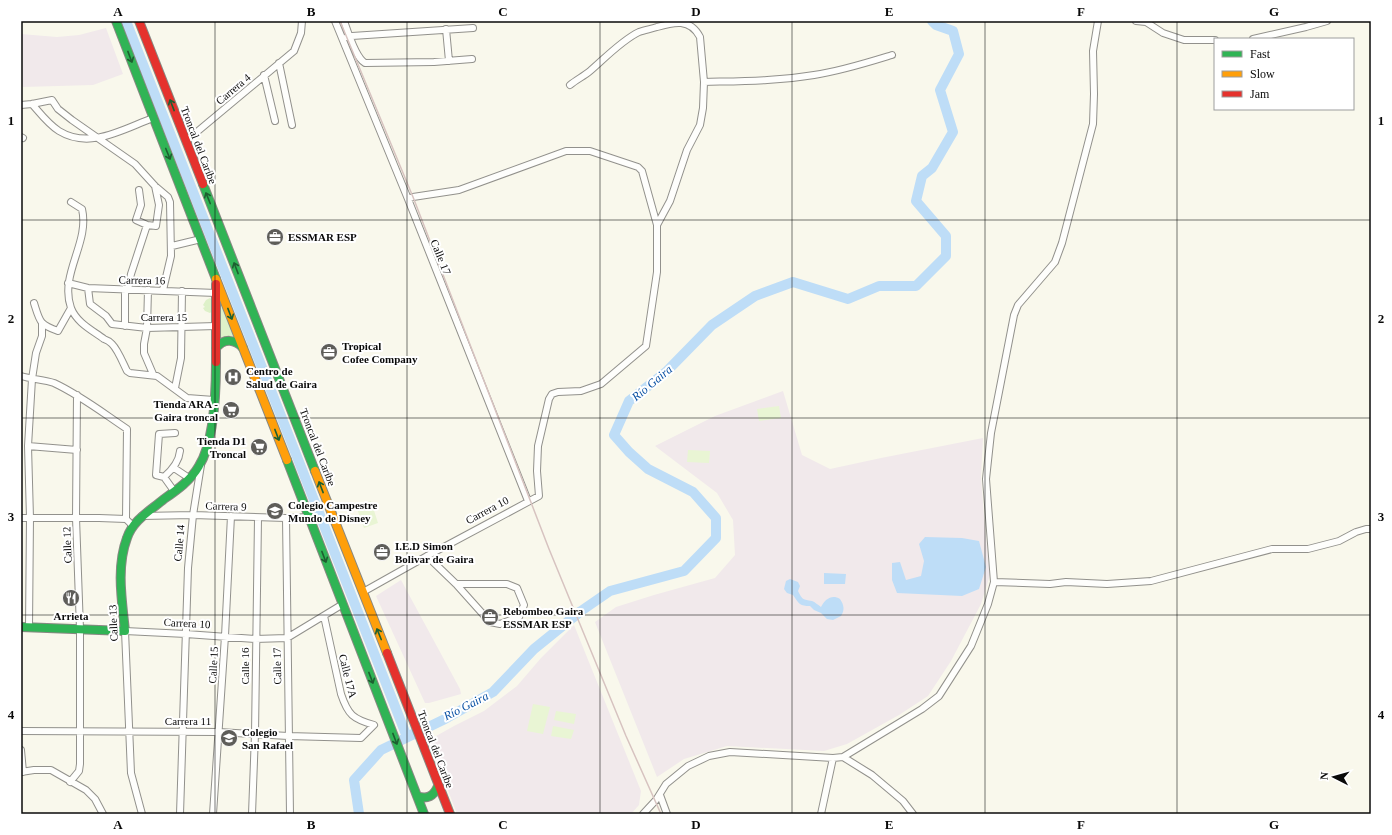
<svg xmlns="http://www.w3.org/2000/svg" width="1392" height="835" font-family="Georgia,serif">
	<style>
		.industrial { fill: #f1e9eb }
		.green { fill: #def1c9 }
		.pitch { fill: #e9f5d4 }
		.water { fill: #beddf7 }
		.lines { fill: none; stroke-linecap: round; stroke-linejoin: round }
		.river { stroke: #beddf7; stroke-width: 10 }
		.street-casing { stroke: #92918c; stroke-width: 8 }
		.fast-casing { stroke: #888882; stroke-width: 10 }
		.slow-casing { stroke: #888882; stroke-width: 10 }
		.jam-casing { stroke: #888882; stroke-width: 10 }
		.street { stroke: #fefefc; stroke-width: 6 }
		.fast { stroke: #30b455; stroke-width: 8 }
		.slow { stroke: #ff9f0a; stroke-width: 8 }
		.jam { stroke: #e5322d; stroke-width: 8 }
		.rail { stroke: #d7c3c0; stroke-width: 1.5 }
		.oneway { stroke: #1d5f30 }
		.grid { fill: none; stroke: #0a0a0a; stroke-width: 1; stroke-opacity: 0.55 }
		.labels { text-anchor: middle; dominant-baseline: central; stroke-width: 4; stroke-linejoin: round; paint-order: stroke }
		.street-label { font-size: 11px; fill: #0a0a0a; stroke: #fff }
		.poi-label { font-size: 11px; font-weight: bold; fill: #0a0a0a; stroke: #fff; text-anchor: start }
		.water-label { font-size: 12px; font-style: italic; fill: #0a51a4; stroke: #fff }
		.neatline { fill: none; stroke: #0a0a0a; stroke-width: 1.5 }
		.grid-label { font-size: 13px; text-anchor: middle; font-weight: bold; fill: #0a0a0a }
	</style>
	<rect width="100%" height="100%" fill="#f9f8ec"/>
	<path class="industrial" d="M106,28L123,74L93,85L23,87L21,82V34L57,37L79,35Z
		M783,391L802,455L830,469L881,458L983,438L981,477L985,529L990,575L981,604L951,661L928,696L899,715L847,744L824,751L727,746L684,759L657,777L595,622L616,607L654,595L715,578L735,555L733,520L717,493L655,446L715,416Z
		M401,580L460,689L461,694L429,703H425L376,596Z
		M574,625L641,791L639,805L631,814H457L429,740L454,726L484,711L517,686L541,658Z"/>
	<path class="green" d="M210,298L213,301V310L210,313L205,311L203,308L205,307L203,305L206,300Z
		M222,298L238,338L218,340Z"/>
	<path class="pitch" d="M779,406L781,418L759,421L757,409Z
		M688,450L710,451L709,463L687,462Z
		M371,501L378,523L364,528L356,506Z
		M533,704L550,707L543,734L527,731Z
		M556,711L576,714L574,724L554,720Z
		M553,726L574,730L571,739L551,736Z"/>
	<path class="water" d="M925,537L962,538L979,541L986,567L979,589L962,596L897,593L892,580V563L900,562L906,580L921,576L924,561L919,544Z
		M824,573L846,574L845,584H824Z
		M790,579L798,582L800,586L798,591C803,601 803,599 812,601C815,602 818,605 821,607C825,599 832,594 840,599C844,605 845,610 841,616L833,620L827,619L821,613L814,610L810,606C800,606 799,604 793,595L787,593L784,589L786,581Z"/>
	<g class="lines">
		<path class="river" d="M126,21L407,737L413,734
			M359,814L354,780L381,750L445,719L493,692L534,649L581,611L610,591L684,571L716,538V518L693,492L648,469L629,452L614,435L629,401L666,372L712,325L755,296L793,282L848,299L879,286H916L946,256V236L916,201L922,176L932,168L953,132L940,90L959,54L953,31L936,25L932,21"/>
		<g class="street-casing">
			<path id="street" d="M335,21L408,199L528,501
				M344,21C348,32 355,57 365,63L434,62L472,59
				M1136,21L1146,22L1163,33L1184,40H1215
				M446,29L449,61
				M347,37L352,36L473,28
				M1253,39L1306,27L1327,21
				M279,63L292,125
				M264,75L275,121
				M704,82C741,81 778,81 814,75C841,71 866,63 892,55
				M32,104C40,113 48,124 59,131C90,150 123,129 153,118
				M21,105L32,104L52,100L58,109L72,120L135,164L155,186L168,197L170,202L171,256L163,290
				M21,137L23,138
				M186,141L294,51L301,33L302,21
				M139,190L141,205L136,220L147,225L156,226L159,205L155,186
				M408,199L413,197L459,190L566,151H590L638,167L642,171L657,225
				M71,202L82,209C90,243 59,274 71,308C77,323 92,330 104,339C107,340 110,342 112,344C118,350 123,363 127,371L130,373L157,376L187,398L214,400
				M172,246L201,239
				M68,283L88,288L216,293
				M88,288L90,304L106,316L112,324L147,328L216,326
				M128,289L131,274L147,225
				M148,290L147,328L144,344V353L153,374
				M34,303C40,322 39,324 58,331L71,308
				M125,326V289
				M21,376C31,379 45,380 54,383C80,395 103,413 127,429L126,519
				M175,388L181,358L182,291
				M175,433L159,434L156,475L164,477C172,470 179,462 180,451
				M28,446L77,450
				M174,468L189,478
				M164,477L174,491
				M142,516L193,515L286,518L309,517
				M21,518H99L126,519L133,526
				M286,518L290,814
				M427,556L456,584L490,622L500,624L519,617L524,605L517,588L507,584H456
				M994,582L1050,584L1066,582L1107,584L1151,581L1272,549H1308L1339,541L1356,532L1366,529H1371
				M363,592L427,556L539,496L537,471L538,446L549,399L552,394L558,392L581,391L601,384L646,346L657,272V225L670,201L687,150L700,125L703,108L704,82L700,37C690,18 674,22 657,27C651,29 644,30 639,32C622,40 604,59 590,71C584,76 576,80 570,85
				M29,627L30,518L28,446L32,379L36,353L42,336V324
				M21,731L219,732L288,736L361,738L374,725C353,719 348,715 341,694L324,616
				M21,750L23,772
				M843,757L872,775L903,801L913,814
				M21,772L34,770H51L86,790L95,799L103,814
				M70,782L79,771L80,764V629L76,518L77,395
				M660,795L667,814
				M142,814L131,773L125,631L186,634L255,639L287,638L343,604
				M180,814L188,568L193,515L201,465
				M213,814L225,636L231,516
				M252,814L255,734L258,518
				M643,814L656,800L666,784L688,766L709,756L730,752L833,758L843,757L922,709L939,696L971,646L988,604L994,582L986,479L991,433L1014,315L1018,305L1055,262L1062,243L1093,124L1094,94L1093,51L1098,21
				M821,814L833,758"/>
		</g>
		<g class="fast-casing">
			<path id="fast" d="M116,21L216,279
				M203,184L315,471
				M216,348C224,338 235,339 243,348
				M287,460L424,814
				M21,627L125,631C122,601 116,567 127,538C133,520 150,511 164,499C177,490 191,480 199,466C214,442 216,391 216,362
				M417,796C427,800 434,796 438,786"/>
		</g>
		<g class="slow-casing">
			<path id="slow" d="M216,279L287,460
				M315,471L387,653"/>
		</g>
		<g class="jam-casing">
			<path id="jam" d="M139,21L203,184
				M216,284V362
				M387,653L450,814"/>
		</g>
		<use href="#street" class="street"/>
		<use href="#fast" class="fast"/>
		<use href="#slow" class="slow"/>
		<use href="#jam" class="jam"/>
		<path class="rail" d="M340,21L413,197L549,549L626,736L661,814"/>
	</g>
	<defs><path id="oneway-shaft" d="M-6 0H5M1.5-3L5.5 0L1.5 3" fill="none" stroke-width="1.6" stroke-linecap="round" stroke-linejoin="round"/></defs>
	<g class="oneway">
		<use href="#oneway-shaft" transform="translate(130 57) rotate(69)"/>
		<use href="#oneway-shaft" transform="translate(172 105) rotate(-111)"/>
		<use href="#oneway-shaft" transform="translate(168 154) rotate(68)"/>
		<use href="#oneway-shaft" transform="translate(208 198) rotate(-112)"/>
		<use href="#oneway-shaft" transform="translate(236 268) rotate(-111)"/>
		<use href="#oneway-shaft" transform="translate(230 314) rotate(69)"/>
		<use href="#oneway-shaft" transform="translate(277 435) rotate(69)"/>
		<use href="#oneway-shaft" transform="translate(321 487) rotate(-111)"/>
		<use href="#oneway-shaft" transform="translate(324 557) rotate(69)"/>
		<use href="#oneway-shaft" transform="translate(379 634) rotate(-112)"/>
		<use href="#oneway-shaft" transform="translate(371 678) rotate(69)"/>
		<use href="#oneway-shaft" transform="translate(395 739) rotate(69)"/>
	</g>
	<path class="grid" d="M215,21V814M407,21V814M600,21V814M792,21V814M985,21V814M1177,21V814M21,220H1371M21,418H1371M21,615H1371"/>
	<defs>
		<g id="office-disc" transform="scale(0.9)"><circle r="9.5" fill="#5e5d59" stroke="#fff"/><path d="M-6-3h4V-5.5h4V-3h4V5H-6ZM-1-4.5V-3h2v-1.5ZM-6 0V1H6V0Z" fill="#fff"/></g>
		<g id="hospital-disc" transform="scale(0.9)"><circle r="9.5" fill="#5e5d59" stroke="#fff"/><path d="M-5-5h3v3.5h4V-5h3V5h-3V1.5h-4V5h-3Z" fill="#fff"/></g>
		<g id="supermarket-disc" transform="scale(0.9)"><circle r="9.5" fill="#5e5d59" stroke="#fff"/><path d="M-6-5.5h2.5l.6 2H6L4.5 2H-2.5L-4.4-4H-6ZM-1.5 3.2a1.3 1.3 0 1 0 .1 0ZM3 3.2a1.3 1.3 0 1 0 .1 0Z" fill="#fff"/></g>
		<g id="school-disc" transform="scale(0.9)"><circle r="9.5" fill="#5e5d59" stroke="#fff"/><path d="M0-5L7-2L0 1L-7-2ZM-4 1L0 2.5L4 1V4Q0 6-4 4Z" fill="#fff"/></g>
		<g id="restaurant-disc" transform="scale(0.9)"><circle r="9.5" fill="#5e5d59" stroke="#fff"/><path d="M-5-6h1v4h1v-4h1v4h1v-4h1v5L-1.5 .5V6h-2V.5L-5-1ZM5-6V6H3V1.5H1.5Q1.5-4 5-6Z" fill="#fff"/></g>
	</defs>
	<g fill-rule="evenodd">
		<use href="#office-disc" x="275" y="237"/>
		<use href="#office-disc" x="329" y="352"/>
		<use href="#hospital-disc" x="233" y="377"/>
		<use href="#supermarket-disc" x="231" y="410"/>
		<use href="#supermarket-disc" x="259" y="447"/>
		<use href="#school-disc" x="275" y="511"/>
		<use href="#office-disc" x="382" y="552"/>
		<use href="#restaurant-disc" x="71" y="598"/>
		<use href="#office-disc" x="490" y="617"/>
		<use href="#school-disc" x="229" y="738"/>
	</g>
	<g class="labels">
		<g class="street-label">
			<text transform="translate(233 89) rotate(-40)">Carrera 4</text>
			<text transform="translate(199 145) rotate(69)">Troncal del Caribe</text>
			<text transform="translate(441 257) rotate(68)">Calle 17</text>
			<text transform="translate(142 280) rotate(1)">Carrera 16</text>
			<text x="164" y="317">Carrera 15</text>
			<text transform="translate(318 447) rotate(69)">Troncal del Caribe</text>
			<text transform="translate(226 506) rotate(2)">Carrera 9</text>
			<text transform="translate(487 510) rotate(-28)">Carrera 10</text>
			<text transform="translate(179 543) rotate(-85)">Calle 14</text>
			<text transform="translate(67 545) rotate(-92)">Calle 12</text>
			<text transform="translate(113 623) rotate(-92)">Calle 13</text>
			<text transform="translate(187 623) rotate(3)">Carrera 10</text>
			<text transform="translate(213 665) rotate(-87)">Calle 15</text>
			<text transform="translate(245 666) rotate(-90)">Calle 16</text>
			<text transform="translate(277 666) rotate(-91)">Calle 17</text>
			<text transform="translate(348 676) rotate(76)">Calle 17A</text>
			<text x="188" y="721">Carrera 11</text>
			<text transform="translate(436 749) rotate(69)">Troncal del Caribe</text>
		</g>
		<g class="poi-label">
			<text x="288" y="237">ESSMAR ESP</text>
			<text x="342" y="346">Tropical<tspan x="342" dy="13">Cofee Company</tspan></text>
			<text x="246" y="371">Centro de<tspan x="246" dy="13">Salud de Gaira</tspan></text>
			<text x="218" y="404" text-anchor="end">Tienda ARA -<tspan x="218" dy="13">Gaira troncal</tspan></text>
			<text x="246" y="441" text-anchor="end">Tienda D1<tspan x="246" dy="13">Troncal</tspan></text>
			<text x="288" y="505">Colegio Campestre<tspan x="288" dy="13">Mundo de Disney</tspan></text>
			<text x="395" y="546">I.E.D Simon<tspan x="395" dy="13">Bolivar de Gaira</tspan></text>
			<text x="503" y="611">Rebombeo Gaira<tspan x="503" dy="13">ESSMAR ESP</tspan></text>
			<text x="71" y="616" text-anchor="middle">Arrieta</text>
			<text x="242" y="732">Colegio<tspan x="242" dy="13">San Rafael</tspan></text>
		</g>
		<g class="water-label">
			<text transform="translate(652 383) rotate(-40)">Río Gaira</text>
			<text transform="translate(466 706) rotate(-27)">Río Gaira</text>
		</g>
	</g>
	<rect width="1392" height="835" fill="none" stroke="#ffffff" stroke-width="44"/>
	<rect x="1214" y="38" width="140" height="72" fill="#ffffff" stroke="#9d9d9d"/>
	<rect x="1222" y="51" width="20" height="6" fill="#30b455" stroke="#9d9d9d"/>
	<text x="1250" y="58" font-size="12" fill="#0a0a0a">Fast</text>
	<rect x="1222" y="71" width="20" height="6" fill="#ff9f0a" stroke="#9d9d9d"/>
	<text x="1250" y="78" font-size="12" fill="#0a0a0a">Slow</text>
	<rect x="1222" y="91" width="20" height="6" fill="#e5322d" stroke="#9d9d9d"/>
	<text x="1250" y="98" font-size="12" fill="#0a0a0a">Jam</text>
	<g transform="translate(1334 777) rotate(276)" stroke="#ffffff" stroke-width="3" paint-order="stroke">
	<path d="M0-3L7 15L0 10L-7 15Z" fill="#0a0a0a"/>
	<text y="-6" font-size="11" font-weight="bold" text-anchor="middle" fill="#0a0a0a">N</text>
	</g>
	<rect x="22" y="22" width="1348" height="791" class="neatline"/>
	<g class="grid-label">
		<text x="118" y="16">A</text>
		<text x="311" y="16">B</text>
		<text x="503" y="16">C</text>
		<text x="696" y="16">D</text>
		<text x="889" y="16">E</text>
		<text x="1081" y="16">F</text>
		<text x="1274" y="16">G</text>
		<text x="11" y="125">1</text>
		<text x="1381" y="125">1</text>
		<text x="11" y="323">2</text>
		<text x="1381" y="323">2</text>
		<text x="11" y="521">3</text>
		<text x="1381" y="521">3</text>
		<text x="11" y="719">4</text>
		<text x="1381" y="719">4</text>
		<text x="118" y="829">A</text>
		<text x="311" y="829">B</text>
		<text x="503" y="829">C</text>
		<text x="696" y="829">D</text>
		<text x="889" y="829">E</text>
		<text x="1081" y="829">F</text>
		<text x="1274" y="829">G</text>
	</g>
</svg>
